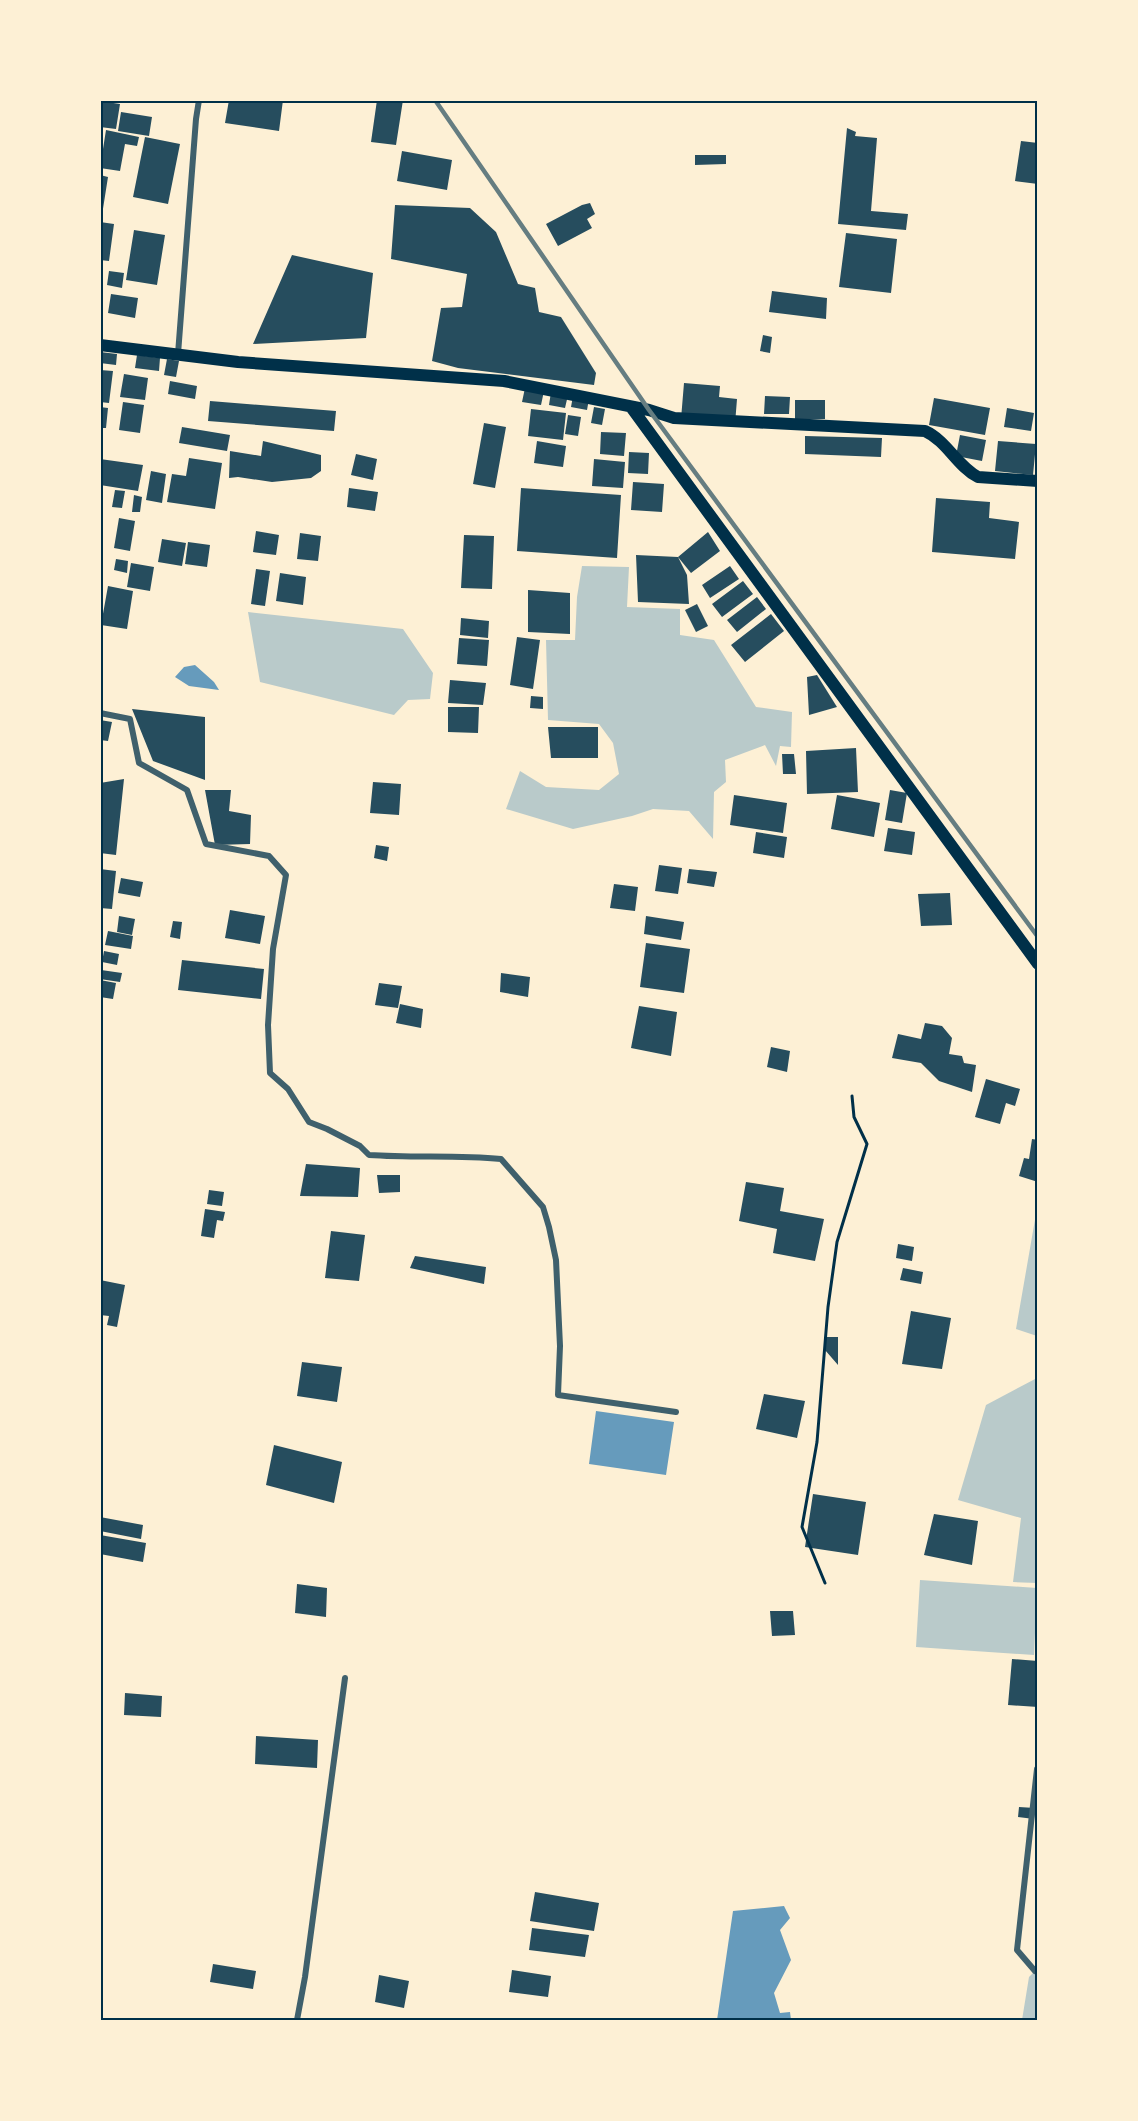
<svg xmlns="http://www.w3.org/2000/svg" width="1138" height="2121" font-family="Commissioner,sans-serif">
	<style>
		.green { fill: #b9caca }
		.water { fill: #669bbc }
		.building { fill: #264d5e }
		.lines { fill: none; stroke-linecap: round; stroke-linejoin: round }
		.path { stroke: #003049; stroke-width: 3 }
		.minor { stroke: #3f606c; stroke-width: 6 }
		.secondary { stroke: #003049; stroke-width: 12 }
		.rail { stroke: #657d81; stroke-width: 4.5 }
		.neatline { fill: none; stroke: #003049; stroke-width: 2 }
	</style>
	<rect width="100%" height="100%" fill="#fdf0d5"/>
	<path class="green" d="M582,566L629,567L627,607L680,609V635L714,640L756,707L792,712L791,747L780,746L776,766L765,745L725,760L726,782L714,792L713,839L689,811L653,809L632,816L573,829L506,809L520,771L546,787L599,790L619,774L613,743L599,724L548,720L546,640H575L577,597Z
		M248,612L403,629L433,673L430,699L408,700L394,715L260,682Z
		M1037,1208V1336L1016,1329Z
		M1037,1378V1583L1013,1582L1021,1518L958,1500L986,1405Z
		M920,1580L1037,1588L1034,1655L916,1647Z
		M1037,1969V2020H1022L1029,1977Z"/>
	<path class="water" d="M195,665L214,682L219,690L189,686L175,677L184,667Z
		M596,1411L674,1422L666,1475L589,1464Z
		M784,1906L790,1918L780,1930L791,1960L774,1993L780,2013L790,2012L791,2020H717L733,1911Z"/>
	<path class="building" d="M229,100H283L279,131L225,123Z
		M377,100H403L396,145L371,142Z
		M100,101L120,104L116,129L100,127Z
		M121,112L152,117L149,136L118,131Z
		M847,128L856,132L855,136L877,138L871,211L908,214L906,230L838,224Z
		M106,130L139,137L137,146L125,144L120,171L100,168Z
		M145,137L180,144L168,204L133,197Z
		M1021,141L1038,143V184L1015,181Z
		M402,151L452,160L447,190L397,181Z
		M695,155H726V164L695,165Z
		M100,175L108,177L102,215H100Z
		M590,203L595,214L587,219L592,228L558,246L546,224L582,205Z
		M395,205L470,208L496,232L518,284L535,288L539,312L561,317L596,373L594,385L458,368L432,361L441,308L462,307L467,274L391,259Z
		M100,222L114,224L109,261L100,260Z
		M134,230L165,235L157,285L126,280Z
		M846,233L897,239L891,293L839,287Z
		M292,255L373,273L366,338L253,344Z
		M109,271L124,273L122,288L107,285Z
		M772,291L827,298L826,319L769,312Z
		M111,294L138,298L135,318L108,313Z
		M763,335L772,337L770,353L760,351Z
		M100,352L117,354L116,365L100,363Z
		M137,355L160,358L159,371L135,368Z
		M167,359L179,361L176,377L164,375Z
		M100,370L113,371L109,403L100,402Z
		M124,374L148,378L145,400L120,397Z
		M170,381L197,386L195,399L168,394Z
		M684,383L720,386L719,397L737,399L735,424L681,419Z
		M525,388L544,391L541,405L522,402Z
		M551,392L568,395L565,408L549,405Z
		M573,396L589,399L587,410L571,407Z
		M765,396L790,397L789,414H764Z
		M934,398L990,408L985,435L929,425Z
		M795,400H825V419H795Z
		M210,401L336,411L334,431L208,421Z
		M123,402L144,405L140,433L119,430Z
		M100,407L108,408L106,428H100Z
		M594,407L605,409L602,425L591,423Z
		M1007,408L1034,413L1031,431L1004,427Z
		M531,409L566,413L563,440L528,436Z
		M568,415L581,417L578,436L565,434Z
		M484,423L506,427L495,488L473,484Z
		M182,427L230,435L227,451L179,443Z
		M601,432L626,433L624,456L600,454Z
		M960,435L986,440L982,461L956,456Z
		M805,436L882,438L881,457L805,454Z
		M263,441L321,455V471L311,478L272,482L238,477L229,478L230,451L261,456Z
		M537,441L566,446L563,467L534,463Z
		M998,441L1036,444L1033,475L995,471Z
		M629,452L649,453L648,474L628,473Z
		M356,454L377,459L373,480L351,475Z
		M189,458L222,463L215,509L167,502L172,474L186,476Z
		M100,459L143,465L138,491L100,485Z
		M594,459L625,462L623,488L592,486Z
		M151,471L166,474L162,503L146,500Z
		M633,482L664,484L662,512L631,510Z
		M349,488L378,492L375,511L347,507Z
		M521,488L621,495L617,558L517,551Z
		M115,490L125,491L122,508L112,507Z
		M134,495L142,497L140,512H132Z
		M936,498L990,502L989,518L1019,522L1015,559L932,552Z
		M119,518L135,521L130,551L114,548Z
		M256,531L279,535L276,555L253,552Z
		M708,532L720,551L691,573L678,557Z
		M300,533L321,536L318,561L297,559Z
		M464,535L494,536L492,589L461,588Z
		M162,539L186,543L182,566L158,562Z
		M188,542L210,545L207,567L185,564Z
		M636,555L678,557L687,575L689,604L638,602Z
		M116,559L128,561L127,573L114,570Z
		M131,563L154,567L150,591L127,587Z
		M730,566L739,579L710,598L702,585Z
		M256,569L270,571L265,606L251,604Z
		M280,573L306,577L303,605L276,601Z
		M743,581L753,594L722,617L712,604Z
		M108,586L133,591L127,629L101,625Z
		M528,590L570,593V634L528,632Z
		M757,597L766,609L737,632L727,620Z
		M697,604L708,626L696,632L685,610Z
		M771,614L784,631L745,662L731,645Z
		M461,618L489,621L488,638L460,635Z
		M517,637L540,640L533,689L510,685Z
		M459,638L489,640L487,666L457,664Z
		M817,675L837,707L809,715L807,677Z
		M450,680L486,683L483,705L448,703Z
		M531,696L543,697V709L530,708Z
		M448,707H479L478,733L448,732Z
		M132,709L205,717V780L153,761Z
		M100,720L112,722L108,741L100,740Z
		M548,727H598V758H551Z
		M856,748L858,792L807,794L806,751Z
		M782,754H794L796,774H783Z
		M124,779L116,855L100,853V783Z
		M373,782L401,784L399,815L370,813Z
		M205,790H231L229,811L251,815L250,844L215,845Z
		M890,790L907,793L902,823L885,820Z
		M734,795L787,803L783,833L730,825Z
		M837,795L880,803L874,837L831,829Z
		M888,828L915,832L912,855L884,851Z
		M756,832L787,837L784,858L753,853Z
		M376,845L389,847L387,861L374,858Z
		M659,865L682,868L678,894L655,891Z
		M100,869L116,871L112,909L100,908Z
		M689,869L717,872L714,887L687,883Z
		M121,878L143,882L140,897L118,893Z
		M614,884L638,887L635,911L610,908Z
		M950,893L952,925L921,926L918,894Z
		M230,910L265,916L260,944L225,938Z
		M119,916L135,919L132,935L117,932Z
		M646,916L684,922L681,940L644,934Z
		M173,921L182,922L180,939L170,937Z
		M108,931L133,936L131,949L105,945Z
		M646,943L690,949L684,993L640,987Z
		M104,951L119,954L117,965L102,962Z
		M182,960L264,969L261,999L178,990Z
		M101,970L122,973L120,982L100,979Z
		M501,973L530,977L528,997L500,992Z
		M100,980L116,983L113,999L100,997Z
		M379,983L402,986L398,1008L375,1005Z
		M400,1004L423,1009L421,1028L396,1023Z
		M639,1006L677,1012L671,1056L631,1048Z
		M925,1023L942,1026L952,1038L949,1054L962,1056L964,1063L976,1065L972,1092L939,1081L921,1063L892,1058L898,1034L921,1039Z
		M771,1047L790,1051L787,1072L767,1067Z
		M986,1079L1020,1089L1015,1106L1006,1103L1000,1124L975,1117Z
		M1032,1139L1038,1140V1182L1019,1176L1024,1158L1029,1159Z
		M306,1164L360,1168L358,1197L300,1196Z
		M377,1175H400V1192L379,1193Z
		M746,1182L784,1188L780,1211L824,1219L815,1261L773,1253L777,1229L739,1221Z
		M209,1190L224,1192L222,1206L207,1204Z
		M205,1209L225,1212L223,1221L217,1220L214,1238L201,1236Z
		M331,1231L365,1235L359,1281L325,1278Z
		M898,1244L914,1247L912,1261L896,1258Z
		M415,1256L486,1267L484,1284L410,1268Z
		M903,1268L923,1272L921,1284L900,1280Z
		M100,1280L125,1285L117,1327L107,1325L109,1316L100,1315Z
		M911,1311L951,1318L942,1369L902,1364Z
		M825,1337H838V1365L825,1350Z
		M302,1362L342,1367L337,1402L297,1396Z
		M764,1394L805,1401L797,1438L756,1429Z
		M274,1445L342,1462L334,1503L266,1485Z
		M813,1494L866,1502L858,1555L805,1547Z
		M934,1514L978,1521L972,1565L924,1555Z
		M100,1517L143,1525L141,1539L100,1531Z
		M100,1535L146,1543L143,1562L100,1554Z
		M297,1584L327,1588L326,1617L295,1613Z
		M770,1611H793L795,1635L772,1636Z
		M1012,1659L1038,1661V1707L1008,1705Z
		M125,1693L162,1696L161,1717L124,1715Z
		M256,1736L318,1740L317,1768L255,1764Z
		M1019,1807L1035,1808L1034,1819L1018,1817Z
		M535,1892L599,1903L594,1931L530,1921Z
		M532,1928L589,1935L585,1957L529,1950Z
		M213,1964L256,1971L253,1989L210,1982Z
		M512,1970L551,1976L548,1997L509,1992Z
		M379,1975L409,1981L404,2008L375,2002Z"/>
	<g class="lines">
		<path class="path" d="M825,1583L802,1527L817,1442L828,1307L837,1242L867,1144L854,1117L852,1096"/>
		<path class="minor" d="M178,354L196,119L199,100
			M100,713L130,719L139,763L187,790L206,844L269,856L286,875L273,949L268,1025L270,1073L288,1089L309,1122L327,1129L360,1146L369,1155C413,1158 457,1155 501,1159L543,1207L549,1227L556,1260L560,1346L558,1395L676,1412
			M1035,1971L1017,1950L1037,1769
			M297,2020L305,1977L345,1678"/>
		<path class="secondary" d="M100,345L238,362L504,381L649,410L674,418L925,431C947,441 957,466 978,477L1038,481
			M631,407L1038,964"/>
		<path class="rail" d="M435,100L649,410L1038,937"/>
	</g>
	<rect width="1138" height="2121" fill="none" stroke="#fdf0d5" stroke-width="204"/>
	<rect x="102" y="102" width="934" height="1917" class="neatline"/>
</svg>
